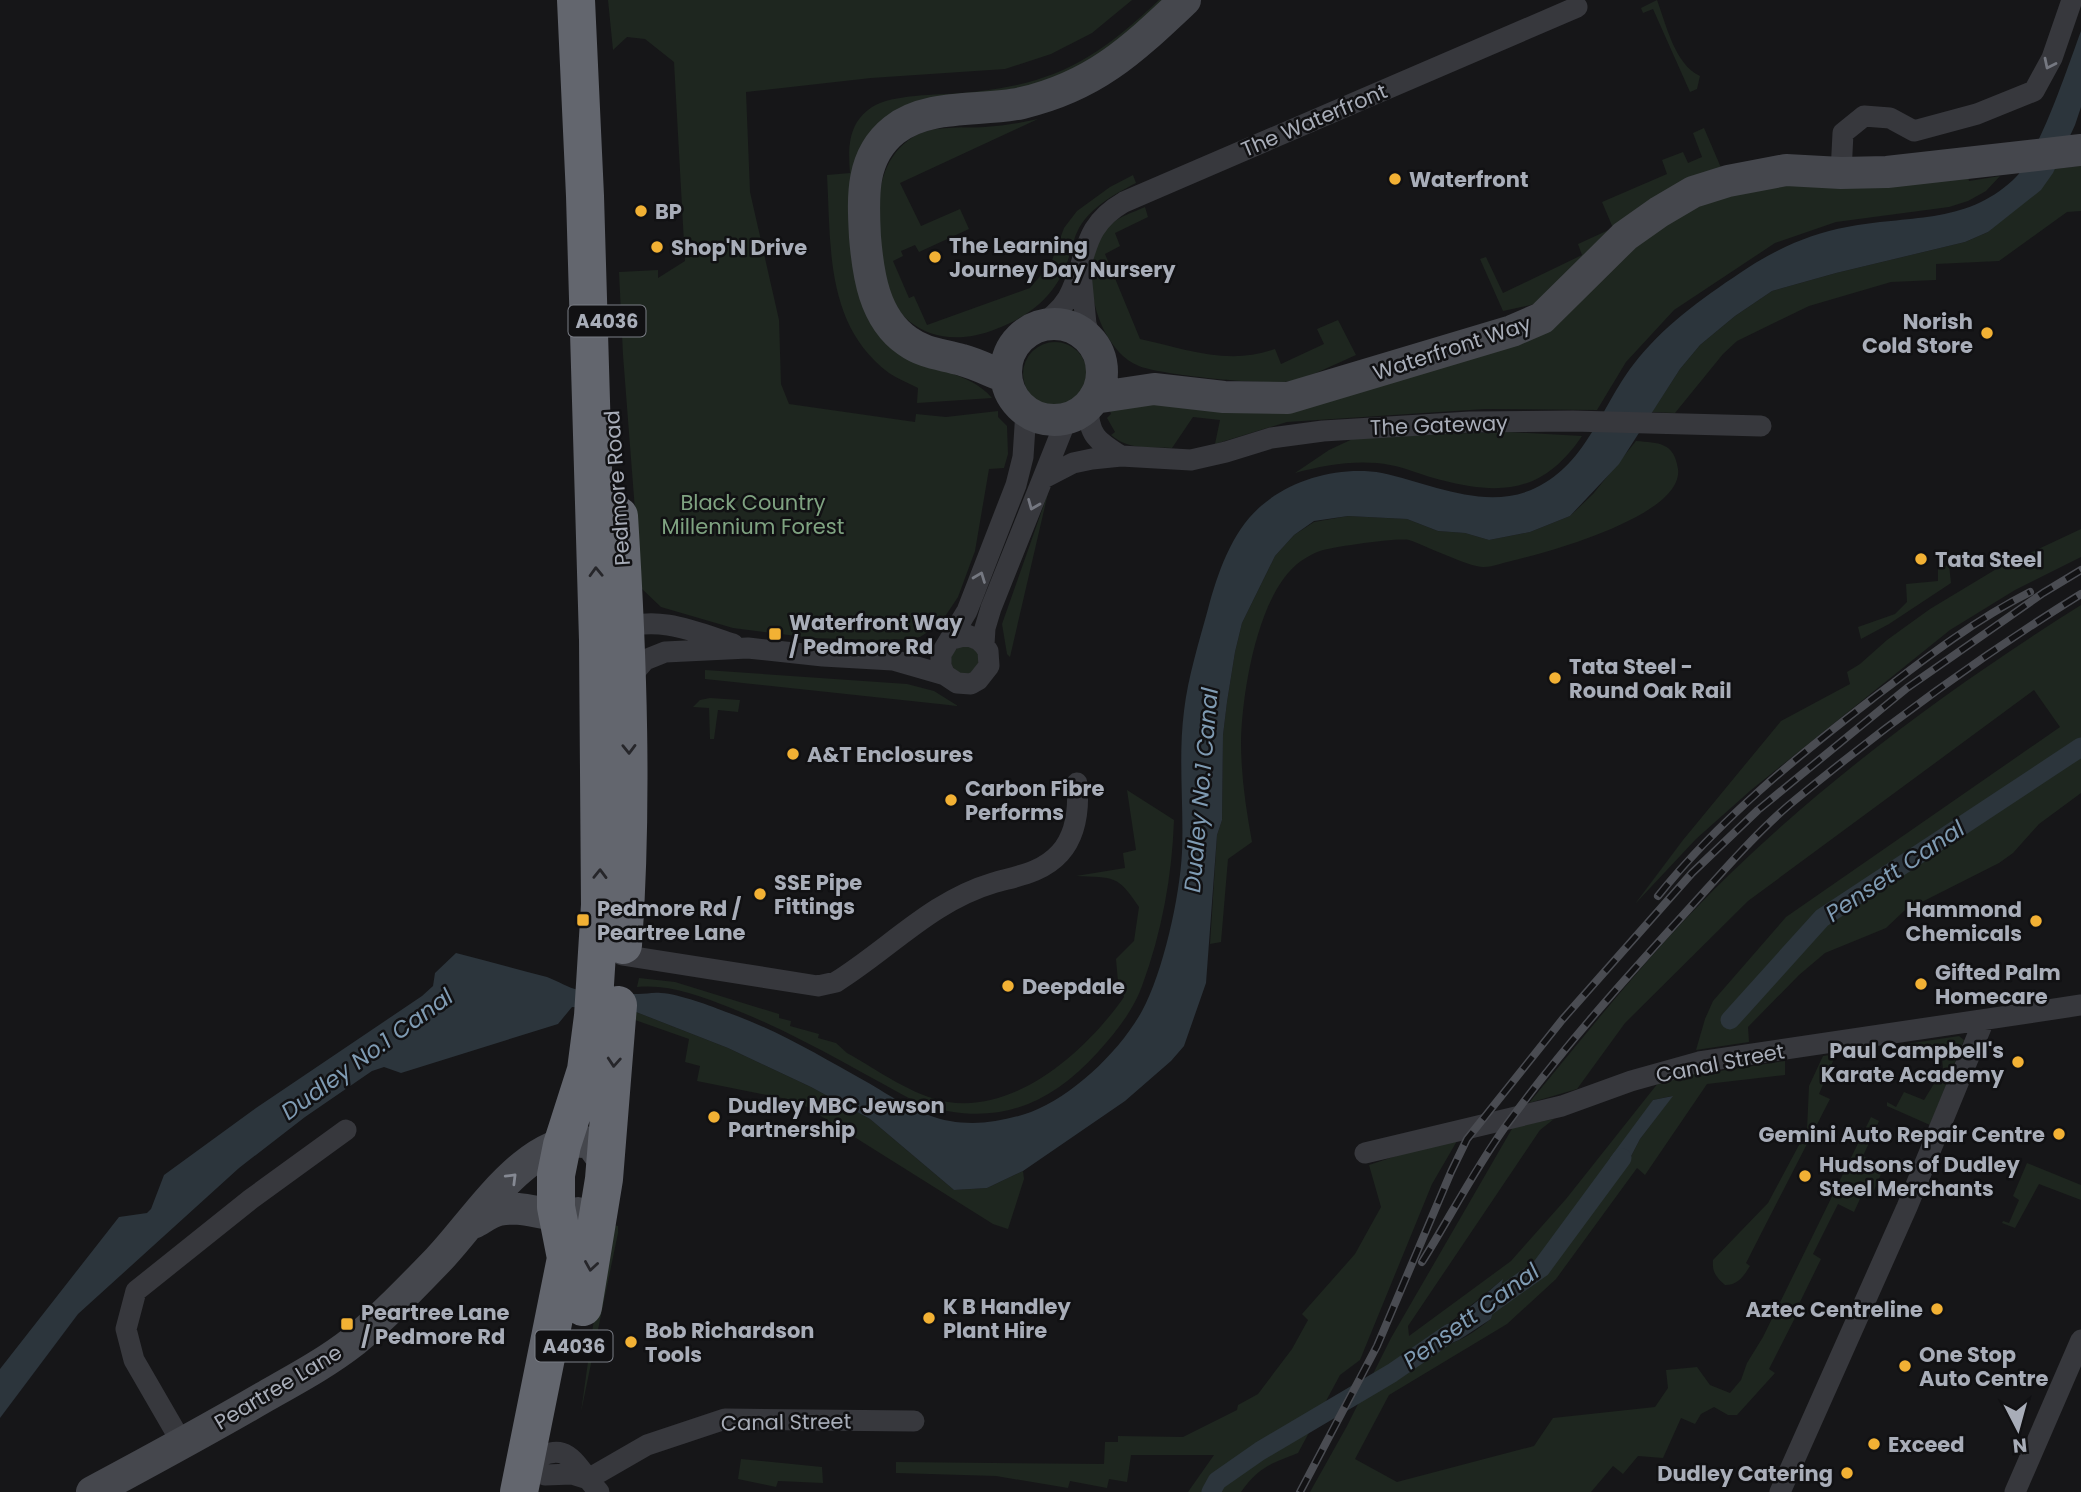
<svg xmlns="http://www.w3.org/2000/svg" width="2081" height="1492" font-family="Poppins,sans-serif">
	<style>
		.green { fill: #1e261f; fill-rule: evenodd }
		.water { fill: #2c353c }
		.lines { fill: none; stroke-linecap: round; stroke-linejoin: round }
		.canal { stroke: #2c353c; stroke-width: 19 }
		.street { stroke: #37383d; stroke-width: 21 }
		.secondary { stroke: #45474d; stroke-width: 32 }
		.highway { stroke: #63666e; stroke-width: 38 }
		.rail-casing { stroke: #4a4c52; stroke-width: 8 }
		.rail { stroke: #111113; stroke-width: 5; stroke-dasharray: 16; stroke-linecap: butt }
		.oneway { stroke: #757881 }
		.oneway2 { stroke: #26262a }
		.oneway3 { stroke: #858993 }
		.poi-dot { fill: #f2b134; stroke: #111113; stroke-width: 2.5 }
		.labels { text-anchor: middle; dominant-baseline: central; stroke-width: 5; stroke-linejoin: round; paint-order: stroke }
		.shield { fill: #111113; stroke: #7b7e86; stroke-width: 2 }
		.shield-label { font-size: 19px; font-weight: bold; fill: #a8adb8 }
		.street-label { font-size: 21px; fill: #a8adb8; stroke: #111113 }
		.poi-label { font-size: 21px; font-weight: bold; fill: #a8adb8; stroke: #111113; text-anchor: start }
		.park-label { font-size: 21px; fill: #7fa381; stroke: #111113 }
		.water-label { font-size: 23px; font-style: italic; fill: #7f9bb3; stroke: #111113 }
	</style>
	<rect width="100%" height="100%" fill="#161618"/>
	<path class="green" d="M608,0H1132L1092,33L1051,54L1005,69L871,78L746,92L750,192L779,320L781,384L789,404L915,422L916,414L946,417L998,411V417L1007,426L1008,454L1004,468L989,469L975,551L958,597L940,624L920,637L910,639L874,640L813,638L733,628L661,607L641,588L623,355L619,272L658,270V278L685,261L674,62L645,39L627,37L613,50Z
		M1159,0H1168L1083,72L888,124L857,275L948,372C965,378 980,384 992,398L917,403L918,388C909,383 898,379 889,373C825,325 831,246 827,175L850,173C848,147 848,123 872,107C893,94 937,95 962,93C1053,85 1093,62 1159,0Z
		M1657,0C1666,24 1675,65 1700,76L1697,89L1690,92L1653,9L1643,13L1641,8Z
		M1038,119L900,183L921,226L960,209L969,229L919,252L915,245L901,251L903,256L893,261L909,298L914,296L927,325L1030,288L1051,263L1064,228L1077,211L1110,187L1133,175L1136,183C1115,194 1091,207 1079,228C1073,239 1071,252 1067,263C1054,297 1030,316 996,329C944,350 895,331 883,274C881,264 881,252 880,242C877,203 876,161 913,137C935,124 961,129 985,127C1003,126 1020,123 1038,119Z
		M1704,128L1722,170L1535,304L1503,311L1480,259L1486,257L1503,293L1582,255L1578,244L1613,228L1602,202L1667,174L1662,160L1683,152L1688,163L1702,157L1693,133Z
		M2081,166V211L2067,212L1999,261L1936,264V280L1891,282L1809,306L1737,341L1723,354L1675,413L1652,412L1680,369L1700,345L1735,316L1772,291L1836,273L1965,242L1988,232L2054,169Z
		M1968,176L1969,181L2000,176L1986,191L1968,201L1949,207L1836,222L1775,243L1674,310L1626,362L1597,410L1485,409L1287,422L1215,444L1220,420L1193,417L1172,448C1150,447 1128,450 1111,435L1115,432L1107,418L1111,414L1109,409L1124,403L1313,404L1603,274L1671,219L1719,198L1786,185L1864,188Z
		M1145,207L1148,217L1115,233L1120,246L1105,254L1140,339C1186,349 1228,366 1275,349L1281,364L1324,344L1317,329L1338,320L1356,355C1335,364 1313,376 1292,381C1270,386 1160,375 1139,366C1094,348 1073,257 1111,224C1120,216 1134,212 1145,207Z
		M1023 374a32 32 0 1 1 64 0a32 32 0 1 1-64 0Z
		M1508,432L1582,436C1544,492 1503,496 1441,480C1424,476 1407,468 1390,465C1359,459 1325,465 1295,473L1329,450L1359,436Z
		M1636,441C1659,443 1674,442 1678,469C1684,515 1549,552 1515,560C1505,562 1493,567 1484,567C1471,568 1424,545 1409,540C1401,537 1330,547 1320,551C1314,553 1307,557 1301,561C1258,591 1242,692 1241,742C1241,776 1246,809 1252,842L1228,859L1221,942L1210,944L1217,835L1222,820L1223,735L1227,702L1235,652L1242,623L1275,556L1294,535L1314,522L1348,516L1407,519L1438,531L1465,533L1489,540L1530,532L1570,516L1593,494Z
		M1048,493L1010,657L1007,654L1002,624Z
		M2081,529V557L2015,590L1950,630L1751,790L1696,839L1635,904L1683,840L1781,721L1850,684L1847,672L1860,664L1887,640L1930,609L1998,568Z
		M1949,565L1951,583L1889,624L1861,639L1858,627L1895,614L1907,602L1906,584L1938,581V567Z
		M2081,605V793L2039,824L2013,853L1999,863L1904,911L1886,928L1825,953L1799,975L1748,1027L1749,1042L1696,1050L1705,1019L1713,1001L1786,917L2060,727L2034,690L1748,901L1625,1023L1577,1089L1529,1103C1594,1024 1658,943 1732,872C1838,770 1957,683 2081,605Z
		M951 660a14 14 0 1 1 28 0a14 14 0 1 1-28 0Z
		M705,670L907,684L934,691L958,706L705,679Z
		M710,698L740,700L738,712L718,710L714,739H710L709,708L693,707L700,700Z
		M1127,790L1174,820C1172,876 1162,932 1142,986C1133,1011 1116,1032 1098,1052C1048,1107 995,1127 922,1105C859,1072 798,1034 731,1008C700,996 670,984 637,987L639,978L675,982L779,1014V1018L791,1021L790,1026L819,1034L818,1038L836,1043L847,1053C878,1070 912,1096 948,1102C1017,1113 1087,1050 1124,997L1118,981L1116,959L1134,941L1139,907C1117,874 1114,878 1076,876L1125,868L1123,853L1136,850Z
		M636,1012L728,1048L811,1087L870,1119L954,1190L987,1188L1023,1171L1024,1179L1008,1229L993,1224L797,1101L697,1081L700,1066L685,1062L689,1039L635,1020Z
		M1959,1036L1964,1040L1930,1125L1887,1106V1102L1896,1107L1904,1092L1924,1100L1943,1069L1941,1047L1899,1045Z
		M1836,1054L1819,1094L1830,1099L1746,1263L1750,1266C1743,1277 1738,1285 1725,1285C1716,1277 1712,1272 1713,1260L1768,1203L1807,1130L1809,1086L1823,1056Z
		M1785,1061V1075L1707,1084L1645,1175L1637,1168L1556,1279L1507,1324L1389,1395L1355,1459L1397,1482L1534,1446L1553,1418L1655,1407L1668,1388L1666,1370L1697,1367L1710,1385L1730,1393L1741,1380L1747,1363L1763,1337L1871,1117L1879,1121L1863,1156L1884,1167L1873,1193L1864,1190L1854,1212L1838,1204L1813,1254L1821,1259L1800,1302L1802,1304L1769,1369L1775,1373L1737,1415H1728L1714,1407L1701,1414L1695,1424L1681,1418L1663,1458L1638,1456L1623,1474L1613,1466L1591,1492H1310L1347,1426L1391,1338L1513,1127L1554,1119L1540,1130L1408,1326L1409,1336L1511,1261L1566,1199L1662,1078L1699,1068L1706,1073ZM1672,1096L1640,1139L1626,1166L1606,1190L1653,1100ZM1502,1280L1491,1319C1470,1335 1449,1351 1421,1346Z
		M1457,1141L1432,1184L1360,1360L1340,1375L1298,1453C1270,1464 1259,1467 1241,1492H1188L1214,1455H1131L1127,1482L1109,1479L1107,1488L1070,1481L1068,1488L996,1476L896,1473V1462L1104,1464L1105,1442H1118V1436L1183,1437L1237,1410L1238,1405L1258,1394L1292,1349L1308,1320L1302,1314L1355,1254L1381,1207L1369,1165L1411,1151Z
		M2027,1163L2081,1185V1200L2039,1184L2015,1228L2002,1223L2003,1221L2009,1223L2019,1200L2013,1196Z
		M614,1225L618,1226V1233L581,1412L593,1326L609,1235Z
		M741,1459L822,1467L823,1483L778,1481L776,1487L738,1479Z"/>
	<path class="water" d="M2081,31V107L2075,125L2053,173L2041,190L1988,232L1965,242L1836,273L1772,291L1735,316L1700,345L1680,369L1619,464L1570,516L1530,532L1489,540L1465,533L1438,531L1407,519L1348,516L1314,521L1294,535L1275,556L1242,623L1235,652L1227,702L1223,735L1222,820L1217,835L1206,983L1184,1046L1171,1061L1125,1101L1023,1171L987,1188L954,1190L870,1119L811,1087L728,1048L636,1012L572,1007L558,1024L401,1073L384,1067L372,1071L305,1117L239,1168L78,1314L0,1418V1369L119,1217L147,1213L151,1209L164,1175L256,1108L422,996L433,986L435,973L456,953C486,961 517,969 547,977C558,981 568,988 579,990C598,993 619,994 638,994C646,994 653,992 661,993C679,994 711,1006 729,1013C777,1030 820,1056 865,1081C891,1096 920,1116 950,1121C977,1126 1005,1121 1031,1112C1073,1096 1120,1051 1142,1011C1163,973 1180,896 1182,852C1184,806 1178,758 1184,711C1188,677 1199,642 1208,609C1218,572 1232,531 1261,506C1293,478 1342,466 1382,473C1430,483 1482,510 1531,490C1586,467 1600,408 1633,365C1662,327 1701,299 1740,273C1772,251 1808,234 1847,227C1906,215 1965,225 2013,180C2038,158 2068,66 2081,31Z
		M1673,1096L1640,1139L1626,1166L1606,1191L1610,1158L1653,1100Z
		M1503,1279L1491,1319L1459,1340L1437,1349L1420,1346L1448,1326Z"/>
	<g class="lines">
		<path class="canal" d="M1730,1020L1822,918L2081,747
			M1475,1315L1541,1268L1622,1158
			M1211,1492L1217,1481L1260,1451L1392,1373L1450,1333"/>
		<path class="street" d="M1841,173L1843,133L1864,116L1890,118L1914,131L1977,114L2034,91L2052,58L2072,0
			M1081,273L1086,324L1093,345
			M1037,328C1049,319 1060,311 1068,298C1089,259 1079,228 1124,202L1577,7
			M1088,405C1088,435 1097,441 1121,456
			M1044,478L1073,463L1092,459L1121,456L1191,460L1226,452L1271,438L1323,431L1470,422L1573,421L1761,426
			M619,630C656,614 696,632 733,644
			M984,645L985,628L991,608L1067,418
			M945,675L941,666V654L967,611L1016,485L1023,457L1026,411
			M627,681L645,660L665,652L748,648L823,656L893,660L945,675L957,683L971,684L978,680L989,666L988,651L984,645L979,640L967,635L952,639
			M622,955L818,986L836,982C889,949 932,901 993,883C1017,876 1042,873 1060,853C1077,834 1079,807 1077,783
			M1365,1153L1562,1106L1631,1081L1699,1062L2081,1005
			M182,1443L134,1360L126,1329L136,1291L251,1199L346,1130
			M524,1465C569,1436 571,1461 599,1492
			M524,1465L545,1475L572,1474L588,1479
			M588,1479L647,1445L725,1419L914,1421
			M1780,1492L1907,1207L1984,1020
			M2015,1492L2081,1340"/>
		<path class="secondary" d="M1006 372a48 48 0 1 1 96 0a48 48 0 1 1-96 0Z
			M1006,377C992,372 977,364 962,360C942,354 925,354 907,341C874,318 868,274 865,237C863,198 860,157 894,130C928,103 981,112 1022,103C1095,86 1133,49 1185,0
			M1094,398L1154,389L1224,397L1288,398L1512,331L1542,318L1625,236L1659,212L1693,192L1728,181L1786,170L1841,173L1887,172L2081,150
			M473,1223C481,1219 490,1212 499,1210C527,1204 547,1220 578,1213
			M92,1492C150,1461 207,1430 264,1397C294,1380 326,1363 354,1341C384,1316 411,1288 438,1260C475,1222 530,1130 591,1143L606,1164"/>
		<path class="highway" d="M619,516C628,659 633,802 623,945
			M583,1307L604,1179L618,1005
			M519,1492L566,1258L556,1207V1175L562,1145L586,1070L593,1016L600,905L598,640L585,196L576,0"/>
		<g class="rail-casing">
			<path id="rail" d="M1658,896C1719,820 1795,758 1872,699C1923,660 1973,621 2030,592
				M1422,1262C1450,1217 1475,1169 1505,1127C1560,1051 1623,981 1686,912C1719,876 1752,837 1789,805C1881,729 1979,657 2081,594
				M1300,1492L1377,1346L1451,1172L1467,1139L1562,1020L1692,873L1758,810L1907,688L2043,593L2081,570"/>
		</g>
		<use href="#rail" class="rail"/>
	</g>
	<defs><path id="oneway-chevron" d="M-2-3.5L2.5 0L-2 3.5" fill="none" stroke-width="1.6" stroke-linecap="round" stroke-linejoin="round" transform="scale(1.75)"/></defs>
	<g class="oneway">
		<use href="#oneway-chevron" transform="translate(2049 64) rotate(116)"/>
		<use href="#oneway-chevron" transform="translate(1033 505) rotate(112)"/>
		<use href="#oneway-chevron" transform="translate(980 577) rotate(-69)"/>
	</g>
	<g class="oneway2">
		<use href="#oneway-chevron" transform="translate(596 572) rotate(-92)"/>
		<use href="#oneway-chevron" transform="translate(629 749) rotate(89)"/>
		<use href="#oneway-chevron" transform="translate(600 874) rotate(-89)"/>
		<use href="#oneway-chevron" transform="translate(614 1062) rotate(94)"/>
		<use href="#oneway-chevron" transform="translate(591 1266) rotate(99)"/>
	</g>
	<use class="oneway3" href="#oneway-chevron" transform="translate(512 1178) rotate(-45)"/>
	<g class="poi-dot">
		<circle cx="1395" cy="179" r="7"/>
		<circle cx="641" cy="211" r="7"/>
		<circle cx="657" cy="247" r="7"/>
		<circle cx="935" cy="257" r="7"/>
		<circle cx="1987" cy="333" r="7"/>
		<circle cx="1921" cy="559" r="7"/>
		<rect x="768" y="627" width="14" height="14" rx="3.5"/>
		<circle cx="1555" cy="678" r="7"/>
		<circle cx="793" cy="754" r="7"/>
		<circle cx="951" cy="800" r="7"/>
		<circle cx="760" cy="894" r="7"/>
		<rect x="576" y="913" width="14" height="14" rx="3.5"/>
		<circle cx="2036" cy="921" r="7"/>
		<circle cx="1921" cy="984" r="7"/>
		<circle cx="1008" cy="986" r="7"/>
		<circle cx="2018" cy="1062" r="7"/>
		<circle cx="714" cy="1117" r="7"/>
		<circle cx="2059" cy="1134" r="7"/>
		<circle cx="1805" cy="1176" r="7"/>
		<circle cx="1937" cy="1309" r="7"/>
		<circle cx="929" cy="1318" r="7"/>
		<rect x="340" y="1317" width="14" height="14" rx="3.5"/>
		<circle cx="631" cy="1342" r="7"/>
		<circle cx="1905" cy="1366" r="7"/>
		<circle cx="1874" cy="1444" r="7"/>
		<circle cx="1847" cy="1473" r="7"/>
	</g>
	<g class="labels">
		<g class="shield">
			<rect x="568.5" y="305.5" width="77" height="31" rx="5"/>
			<rect x="535.5" y="1330.5" width="77" height="31" rx="5"/>
		</g>
		<g class="shield-label">
			<text x="607" y="321">A4036</text>
			<text x="574" y="1346">A4036</text>
		</g>
		<g class="street-label">
			<text transform="translate(1314 120) rotate(-23)">The Waterfront</text>
			<text transform="translate(1452 348) rotate(-18)">Waterfront Way</text>
			<text transform="translate(1439 425) rotate(-2)">The Gateway</text>
			<text transform="translate(617 488) rotate(-94)">Pedmore Road</text>
			<text transform="translate(1720 1063) rotate(-11)">Canal Street</text>
			<text transform="translate(278 1387) rotate(-31)">Peartree Lane</text>
			<text transform="translate(786 1422) rotate(-1)">Canal Street</text>
		</g>
		<g class="poi-label">
			<text x="1409" y="179">Waterfront</text>
			<text x="655" y="211">BP</text>
			<text x="949" y="245">The Learning<tspan x="949" dy="24">Journey Day Nursery</tspan></text>
			<text x="671" y="247">Shop'N Drive</text>
			<text x="1973" y="321" text-anchor="end">Norish<tspan x="1973" dy="24">Cold Store</tspan></text>
			<text x="1935" y="559">Tata Steel</text>
			<text x="789" y="622">Waterfront Way<tspan x="789" dy="24">/ Pedmore Rd</tspan></text>
			<text x="1569" y="666">Tata Steel -<tspan x="1569" dy="24">Round Oak Rail</tspan></text>
			<text x="807" y="754">A&amp;T Enclosures</text>
			<text x="965" y="788">Carbon Fibre<tspan x="965" dy="24">Performs</tspan></text>
			<text x="774" y="882">SSE Pipe<tspan x="774" dy="24">Fittings</tspan></text>
			<text x="597" y="908">Pedmore Rd /<tspan x="597" dy="24">Peartree Lane</tspan></text>
			<text x="2022" y="909" text-anchor="end">Hammond<tspan x="2022" dy="24">Chemicals</tspan></text>
			<text x="1935" y="972">Gifted Palm<tspan x="1935" dy="24">Homecare</tspan></text>
			<text x="1022" y="986">Deepdale</text>
			<text x="2004" y="1050" text-anchor="end">Paul Campbell's<tspan x="2004" dy="24">Karate Academy</tspan></text>
			<text x="728" y="1105">Dudley MBC Jewson<tspan x="728" dy="24">Partnership</tspan></text>
			<text x="2045" y="1134" text-anchor="end">Gemini Auto Repair Centre</text>
			<text x="1819" y="1164">Hudsons of Dudley<tspan x="1819" dy="24">Steel Merchants</tspan></text>
			<text x="943" y="1306">K B Handley<tspan x="943" dy="24">Plant Hire</tspan></text>
			<text x="1923" y="1309" text-anchor="end">Aztec Centreline</text>
			<text x="361" y="1312">Peartree Lane<tspan x="361" dy="24">/ Pedmore Rd</tspan></text>
			<text x="645" y="1330">Bob Richardson<tspan x="645" dy="24">Tools</tspan></text>
			<text x="1919" y="1354">One Stop<tspan x="1919" dy="24">Auto Centre</tspan></text>
			<text x="1888" y="1444">Exceed</text>
			<text x="1833" y="1473" text-anchor="end">Dudley Catering</text>
		</g>
		<g class="park-label">
			<text x="753" y="502">Black Country<tspan x="753" dy="24">Millennium Forest</tspan></text>
		</g>
		<g class="water-label">
			<text transform="translate(1201 790) rotate(-85)">Dudley No.1 Canal</text>
			<text transform="translate(1895 871) rotate(-34)">Pensett Canal</text>
			<text transform="translate(367 1054) rotate(-36)">Dudley No.1 Canal</text>
			<text transform="translate(1471 1316) rotate(-36)">Pensett Canal</text>
		</g>
	</g>
	<g transform="translate(2018 1429) rotate(174)" stroke="#111113" stroke-width="5" paint-order="stroke">
	<path d="M0-5L12 26L0 18L-12 26Z" fill="#a8adb8"/>
	<text y="-10" font-size="19" font-weight="bold" text-anchor="middle" fill="#a8adb8">N</text>
	</g>
</svg>
